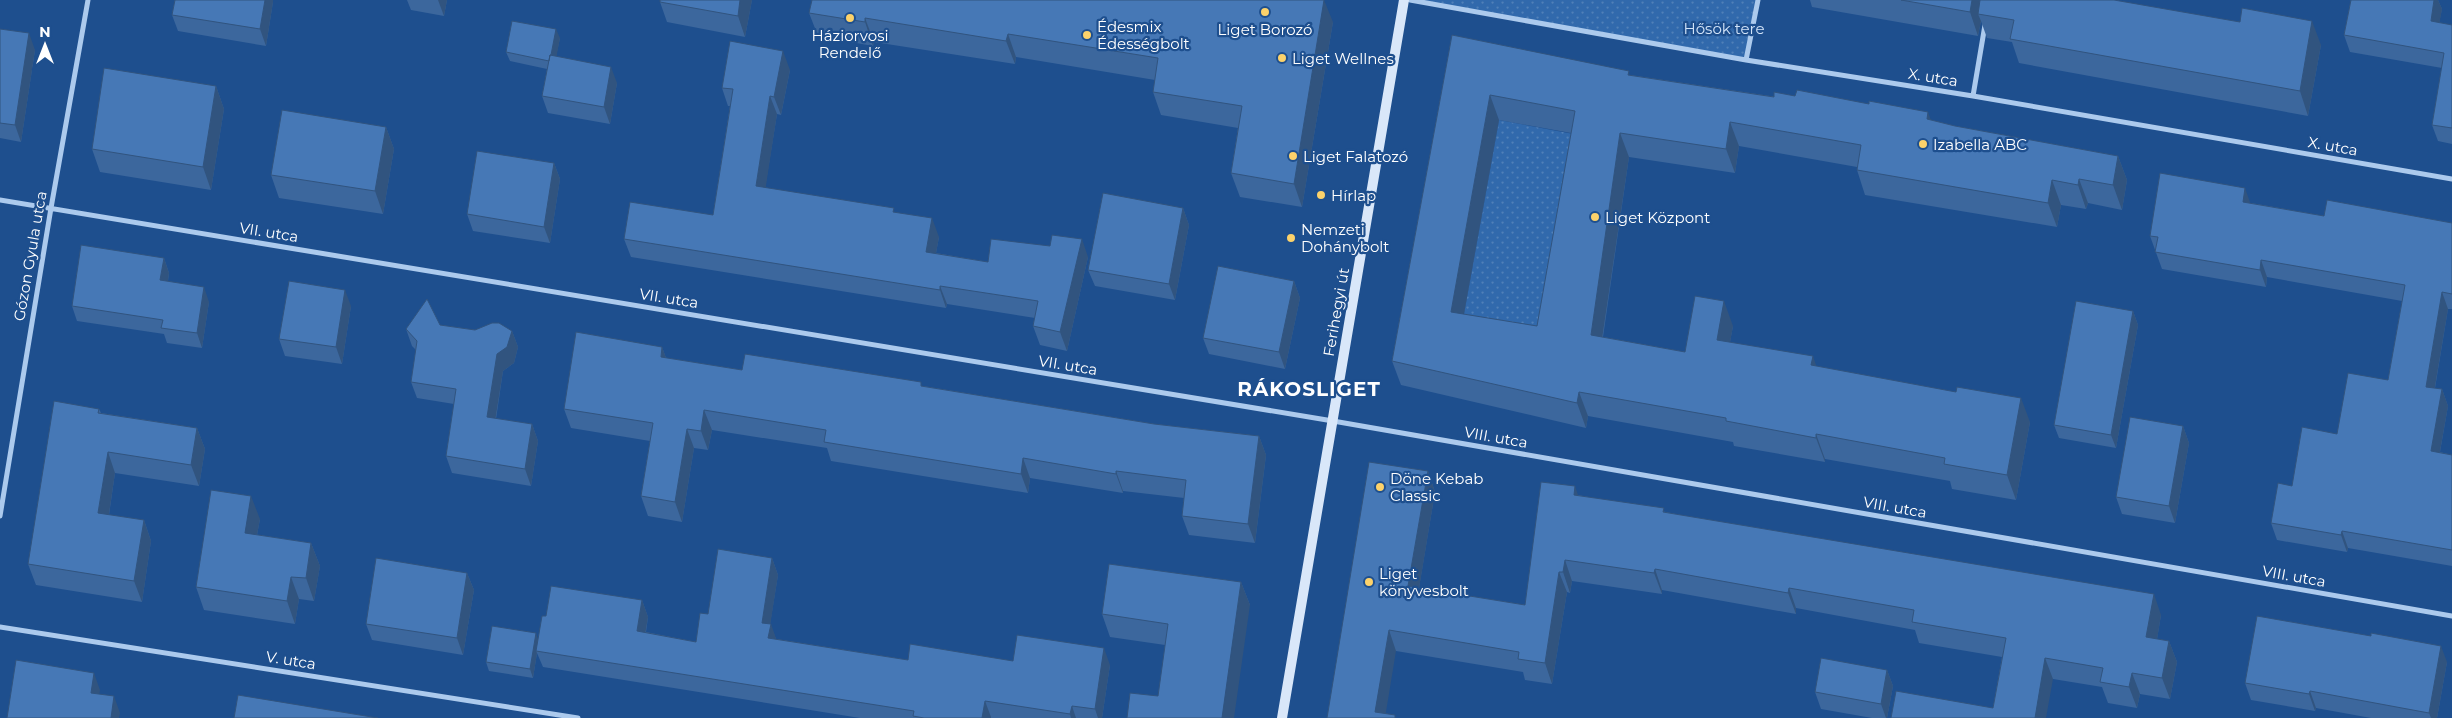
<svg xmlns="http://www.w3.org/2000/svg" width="2452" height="718" font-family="Montserrat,sans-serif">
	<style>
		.grass { fill: url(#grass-dots) }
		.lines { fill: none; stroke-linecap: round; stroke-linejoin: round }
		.street { stroke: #accaed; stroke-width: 5 }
		.secondary { stroke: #d9e7f9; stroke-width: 10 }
		.wall { fill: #3c679d; fill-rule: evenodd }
		.shaded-wall { fill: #31547f }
		.building { fill: #4678b6; stroke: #31547f; fill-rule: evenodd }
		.poi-dot { fill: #fcd26b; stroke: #1e4f8e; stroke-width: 2 }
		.labels { text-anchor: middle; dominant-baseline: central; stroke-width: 4.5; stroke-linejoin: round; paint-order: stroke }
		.poi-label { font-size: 15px; fill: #fff; stroke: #1e4f8e; text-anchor: start }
		.park-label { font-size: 15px; fill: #d2e4f9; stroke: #1e4f8e }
		.street-label { font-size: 15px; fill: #fff; stroke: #1e4f8e }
		.district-label { font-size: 20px; font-weight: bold; letter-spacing: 1px; fill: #fff; stroke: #1e4f8e }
	</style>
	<defs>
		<pattern id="grass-dots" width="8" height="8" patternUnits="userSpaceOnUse" patternTransform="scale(1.25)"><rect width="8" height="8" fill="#3169ac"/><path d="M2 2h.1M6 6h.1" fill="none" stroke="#5080b8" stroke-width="1.8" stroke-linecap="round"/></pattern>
	</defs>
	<rect width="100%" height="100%" fill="#1e4f8e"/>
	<path class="grass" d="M1411,0H1758L1746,60Z
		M1499,120L1584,136L1547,350L1460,336Z"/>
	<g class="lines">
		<path class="street" d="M1410,0L1746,60L1973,96L2452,179
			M1746,60L1758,0
			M1973,96L1985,25
			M0,200L1333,421L2452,616
			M0,516L51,208L88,0
			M0,627L578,718"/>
		<path class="secondary" d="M1282,718L1404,0"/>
	</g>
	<path class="wall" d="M175,0H273V2L266,46L178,31L172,15Z
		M407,0H447L444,16L411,10Z
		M752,0L745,37L667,22L660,2Z
		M1810,0H2114L2321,45L2308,116L2019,63L2012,42L1987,38L1981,21L1978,36L1812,7Z
		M2351,0H2438L2442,9L2439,23L2452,25V144L2438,141L2432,125L2442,68L2350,52L2344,35Z
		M809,13L1333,22L1302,207L1240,197L1231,173L1238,128L1161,115L1153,92L1155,80L1016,57L1015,64L874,42L873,46L818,36Z
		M0,29L35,50L21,142L0,138Z
		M1452,35L1630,75L1931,120L1955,126L2118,156L2127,180L2122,210L2088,203L2086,209L2061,205L2057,227L1865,195L1857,170V167L1739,146L1735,173L1629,157L1603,337L1685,352L1733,326L1730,342L1816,366L2030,422L2016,500L1952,489L1950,481L1825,459V462L1734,446L1733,442L1588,416L1586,428L1401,385L1392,361ZM1499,120L1571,133L1537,326L1464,314Z
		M560,38L556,56L617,83L610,124L548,113L542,96L547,69L510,61L506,52Z
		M790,70L781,115L777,114L765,188L895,213L939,237L936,253L988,262L1088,257L1067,351L1040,345L1033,326L1035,318L947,304L946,308L631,257L624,239L713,215L730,106H728L722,88Z
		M216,86L224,109L211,190L100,172L92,149Z
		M386,127L394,149L383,214L279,198L271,175Z
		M554,163L560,179L550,243L473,231L467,214Z
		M2251,203L2324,216L2452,223V309H2448L2435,388L2442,389L2448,406L2440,452L2452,455V566L2348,548L2347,552L2277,540L2271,523L2292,486L2337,434L2388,380L2402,301L2267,277L2266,287L2162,269L2150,236Z
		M1183,208L1189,225L1175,300L1095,286L1088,270Z
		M164,258L169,273L168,281L209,302L202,348L167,343L164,334L77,321L72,306Z
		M1294,281L1300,298L1285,369L1209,354L1203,338Z
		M351,306L342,364L285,356L279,339Z
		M2133,311L2138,325L2116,448L2059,438L2054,425Z
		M440,325L475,330L512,331L518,347L514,363L503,371L496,419L532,424L538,441L531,486L452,473L446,456L454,404L417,398L411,382L416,350L412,346L406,329Z
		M662,347L666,358L742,370L923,386L1154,424L1259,436L1266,455L1255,543L1189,535L1182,516L1184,498L1123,491V493L1030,478L1028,493L831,461L827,448L712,430L708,450L694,448L682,522L648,516L641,496L650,441L571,428L564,409Z
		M99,409L101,413L197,428L205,449L199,486L115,473L109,515L144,520L151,541L142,602L36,585L28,564Z
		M2183,426L2189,443L2175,523L2122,514L2116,497Z
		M1428,471L1435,492L1419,588L1525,605L1578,495L1666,512L2161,615L2157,639L2169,641L2177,662L2170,699L2140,694L2137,708L2108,703L2102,687L2053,679L1993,708L2002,657L1919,643L1915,630L1796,608V614L1662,590V594L1572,581L1570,593L1567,592L1552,684L1525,680L1523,672L1396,651L1327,718Z
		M260,519L257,535L311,543L320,566L314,601L299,599L295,624L204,610L196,587Z
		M772,558L778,575L770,624L776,639L908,660L1013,661L1110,665L1102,718H860L543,667L537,653L533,678L489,671L486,662L538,640L546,616L642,600L648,617L646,632L696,642L708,614Z
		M467,573L474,590L463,655L372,640L366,624Z
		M1241,582L1250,605L1165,645L1110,637L1102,614Z
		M2447,662L2437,718H2371L2316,708L2315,711L2251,700L2245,683Z
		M1887,670L1893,686L1887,718H1872L1821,709L1815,692Z"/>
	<path class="shaded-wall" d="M265,0H273V2L266,46L260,29Z
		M438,0H447L444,16Z
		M740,0H752L745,37L738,16Z
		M1324,0L1333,22L1302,207L1294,184Z
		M1972,0H1985L1978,14L1981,21L1978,36L1970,12Z
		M2434,0H2438L2442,9L2437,37L2431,21Z
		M865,18L874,42L873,46L865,22Z
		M2312,21L2321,45L2308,116L2300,91Z
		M556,29L560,38L554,70L550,61Z
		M29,33L35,50L21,142L15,125Z
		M1008,34L1016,57L1015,64L1006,41Z
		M783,51L790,70L781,115L774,97Z
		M611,67L617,83L610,124L604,107Z
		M216,86L224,109L211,190L203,167Z
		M1490,95L1499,120L1460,336L1451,312Z
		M770,96L777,114L763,205L756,186Z
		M1928,112L1937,137L1927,119Z
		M1730,122L1739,146L1735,173L1726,149Z
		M386,127L394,149L383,214L375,191Z
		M1620,133L1629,157L1599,359L1591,335Z
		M2118,156L2127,180L2122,210L2113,185Z
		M554,163L560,179L550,243L544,227Z
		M2079,179L2088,203L2086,209L2078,185Z
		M2052,180L2061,205L2057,227L2048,203Z
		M2245,188L2251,205L2243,202Z
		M1183,208L1189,225L1175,300L1169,284Z
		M932,218L939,237L933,270L926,252Z
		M1082,239L1088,257L1067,351L1060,332Z
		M164,258L169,273L166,294L160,280Z
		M2261,260L2267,277L2266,287L2260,270Z
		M1294,281L1300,298L1285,369L1279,352Z
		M940,286L947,304L946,308L940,290Z
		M204,287L209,302L202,348L197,333Z
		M345,290L351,306L342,364L336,347Z
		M2442,292L2448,309L2432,404L2426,387Z
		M1724,301L1733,326L1726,365L1717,340Z
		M2133,311L2138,325L2116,448L2111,435Z
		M512,331L518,347L514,363L503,371L493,434L487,417L497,354Z
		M662,347L669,366L661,357Z
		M1813,356L1821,380L1811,365Z
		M2442,389L2448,406L2437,468L2431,451Z
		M1579,392L1588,416L1586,428L1577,403Z
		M2021,398L2030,422L2016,500L2007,475Z
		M704,410L712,430L708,450L701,431Z
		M532,424L538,441L531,486L525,469Z
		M2183,426L2189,443L2175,523L2169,506Z
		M197,428L205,449L199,486L191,465Z
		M687,429L694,448L682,522L675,502Z
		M1816,434L1825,459V462L1816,438Z
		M1259,436L1266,455L1255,543L1248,524Z
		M108,452L115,473L106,534L98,513Z
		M1023,458L1030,478L1028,493L1021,474Z
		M1116,471L1123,491V493L1116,474Z
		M1428,471L1435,492L1416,607L1408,586Z
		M1575,486L1582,507L1574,495Z
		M251,496L260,519L253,556L245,533Z
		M144,520L151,541L142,602L134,581Z
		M2342,531L2348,548L2347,552L2341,535Z
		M311,543L320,566L314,601L306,578Z
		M772,558L778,575L768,639L762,623Z
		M1565,560L1572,581L1570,593L1563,572Z
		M1655,569L1662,590V594L1654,573Z
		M1559,572L1567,592L1552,684L1545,663Z
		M467,573L474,590L463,655L457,638Z
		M291,577L299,599L295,624L287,601Z
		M1241,582L1250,605L1234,718H1222Z
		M1789,588L1796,608V614L1788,593Z
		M2154,594L2161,615L2154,658L2146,637Z
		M642,600L648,617L643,647L637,631Z
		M771,624L777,641L768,638Z
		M1389,630L1396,651L1385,718L1375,712Z
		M536,633L539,642L536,651L537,653L533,678L530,669Z
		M2169,641L2177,662L2170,699L2162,678Z
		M2441,646L2447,662L2437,718H2431L2429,713Z
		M1104,648L1110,665L1102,718H1098L1095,709Z
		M2045,658L2053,679L2046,718H2035Z
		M1887,670L1893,686L1887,718H1886L1881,704Z
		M94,673L100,690L97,710L91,693Z
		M2132,673L2140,694L2137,708L2129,687Z
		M2310,691L2316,708L2315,711L2309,694Z
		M114,696L120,713L119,718H111Z
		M985,701L991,717V718H982Z
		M1072,706L1076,718H1071L1070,714Z"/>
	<path class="building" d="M175,0H265L260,29L172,15Z
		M660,0H740L738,16L660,2Z
		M812,0H1324L1294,184L1231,173L1242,106L1153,92L1158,58L1008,34L1006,41L865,18V22L809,13Z
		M1901,0H1972L1970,12Z
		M1980,0H2114L2240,22L2242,8L2312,21L2300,91L2010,39L2014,20L1978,14Z
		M2351,0H2434L2431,21L2452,25V128L2432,125L2444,53L2344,35Z
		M512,21L556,29L551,55H550L549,61L506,52Z
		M0,29L29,33L15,125L0,123Z
		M1452,35L1629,71L1628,75L1774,97V92L1795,96L1797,90L1869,104V101L1928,112L1927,119L1955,126L2118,156L2113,185L2079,179L2078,185L2052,180L2048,203L1857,170L1861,145L1730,122L1726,149L1620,133L1591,335L1685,352L1695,296L1724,301L1717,340L1813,356L1811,365L1956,392L1957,387L2021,398L2007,475L1944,464L1945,458L1816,434V438L1726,421V418L1579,392L1577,403L1392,361ZM1490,95L1575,111L1537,326L1451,312Z
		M730,41L783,51L774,97L770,96L756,186L894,208L893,212L932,218L926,252L988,262L991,239L1050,246L1052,235L1082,239L1060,332L1033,326L1038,301L940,286V290L624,239L630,202L713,215L733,89L722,88Z
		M550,55L611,67L604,107L542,96Z
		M104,68L216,86L203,167L92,149Z
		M282,110L386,127L375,191L271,175Z
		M477,151L554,163L544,227L467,214Z
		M2160,173L2245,188L2243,202L2324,216L2327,200L2452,223V294L2442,292L2426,387L2442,389L2431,451L2452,455V550L2342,531L2341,535L2271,523L2278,483L2292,486L2302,427L2337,434L2348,373L2388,380L2405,285L2261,260L2260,270L2155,252L2158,237L2150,236Z
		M1103,193L1183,208L1169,284L1088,270Z
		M81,245L164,258L160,280L204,287L197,333L161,328L163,320L72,306Z
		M1218,266L1294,281L1279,352L1203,338Z
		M289,281L345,290L336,347L279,339Z
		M427,299L440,325L475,330L492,323H499L512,331L507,347L497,354L487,417L532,424L525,469L446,456L456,389L411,382L417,341L406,329Z
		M2076,301L2133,311L2111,435L2054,425Z
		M576,332L662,347L661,357L742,370L745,354L921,382V386L1032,404L1154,424L1259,436L1248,524L1182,516L1186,480L1116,471V474L1023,458L1021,474L824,442L826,430L704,410L701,431L687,429L675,502L641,496L653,423L564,409Z
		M54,401L99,409L98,413L197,428L191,465L108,452L98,513L144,520L134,581L28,564Z
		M2130,417L2183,426L2169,506L2116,497Z
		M1369,462L1428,471L1408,586L1525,605L1541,482L1575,486L1574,495L1664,508L1663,512L2154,594L2146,637L2169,641L2162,678L2132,673L2129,687L2100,682L2103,668L2045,658L2035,718H1891L1896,691L1993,708L2006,638L1912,622L1914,610L1789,588L1788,593L1655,569L1654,573L1565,560L1563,572H1559L1545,663L1518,659L1519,652L1389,630L1375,712L1395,715V718H1327Z
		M211,490L251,496L245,533L311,543L306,578L291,577L287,601L196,587Z
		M718,549L772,558L762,623L771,624L768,638L908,660L910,644L1013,661L1017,635L1104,648L1095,709L1072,706L1070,714L985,701L982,718H924L913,716L914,711L536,651L542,616H546L551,586L642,600L637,631L696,642L700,613L708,614Z
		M376,558L467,573L457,638L366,624Z
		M1109,564L1241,582L1222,718H1127L1130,693L1158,696L1168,624L1102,614Z
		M2257,616L2371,636V633L2441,646L2429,713L2310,691L2309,694L2245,683Z
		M492,626L536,633L530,669L486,662Z
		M1821,658L1887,670L1881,704L1815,692Z
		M16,660L94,673L91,693L114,696L111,718H7Z
		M238,695L378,718H234Z"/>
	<g class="poi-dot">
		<circle cx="1265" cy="12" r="5"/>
		<circle cx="850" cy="18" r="5"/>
		<circle cx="1087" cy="35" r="5"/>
		<circle cx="1282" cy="58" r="5"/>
		<circle cx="1923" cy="144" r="5"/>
		<circle cx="1293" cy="156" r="5"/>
		<circle cx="1321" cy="195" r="5"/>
		<circle cx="1595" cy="217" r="5"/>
		<circle cx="1291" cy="238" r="5"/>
		<circle cx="1380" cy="487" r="5"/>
		<circle cx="1369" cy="582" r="5"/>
	</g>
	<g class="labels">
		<g class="poi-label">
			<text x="1097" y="26">Édesmix<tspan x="1097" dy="17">Édességbolt</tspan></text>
			<text x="1265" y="29" text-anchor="middle">Liget Borozó</text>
			<text x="850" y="35" text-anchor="middle">Háziorvosi<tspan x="850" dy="17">Rendelő</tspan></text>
			<text x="1292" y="58">Liget Wellnes</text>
			<text x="1933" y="144">Izabella ABC</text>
			<text x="1303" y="156">Liget Falatozó</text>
			<text x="1331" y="195">Hírlap</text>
			<text x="1605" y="217">Liget Központ</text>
			<text x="1301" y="229">Nemzeti<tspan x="1301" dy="17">Dohánybolt</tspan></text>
			<text x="1390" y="478">Döne Kebab<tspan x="1390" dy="17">Classic</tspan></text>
			<text x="1379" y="573">Liget<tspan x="1379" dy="17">könyvesbolt</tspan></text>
		</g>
		<g class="park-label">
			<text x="1724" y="28">Hősök tere</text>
		</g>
		<g class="street-label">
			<text transform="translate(1933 77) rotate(9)">X. utca</text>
			<text transform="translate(2333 146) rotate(10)">X. utca</text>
			<text transform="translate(269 232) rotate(9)">VII. utca</text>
			<text transform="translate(30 256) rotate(-80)">Gózon Gyula utca</text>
			<text transform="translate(669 298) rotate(9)">VII. utca</text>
			<text transform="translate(1336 312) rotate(-80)">Ferihegyi út</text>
			<text transform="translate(1068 365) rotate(9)">VII. utca</text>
			<text transform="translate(1496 437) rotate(10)">VIII. utca</text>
			<text transform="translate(1895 507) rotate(10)">VIII. utca</text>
			<text transform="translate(2294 576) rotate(10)">VIII. utca</text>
			<text transform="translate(291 660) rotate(9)">V. utca</text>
		</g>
		<g class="district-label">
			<text x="1309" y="389">RÁKOSLIGET</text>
		</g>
	</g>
	<g transform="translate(45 45)" stroke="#1e4f8e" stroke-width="4" paint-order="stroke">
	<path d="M0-4L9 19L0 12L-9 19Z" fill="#ffffff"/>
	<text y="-8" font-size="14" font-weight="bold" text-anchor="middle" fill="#ffffff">N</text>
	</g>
</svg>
